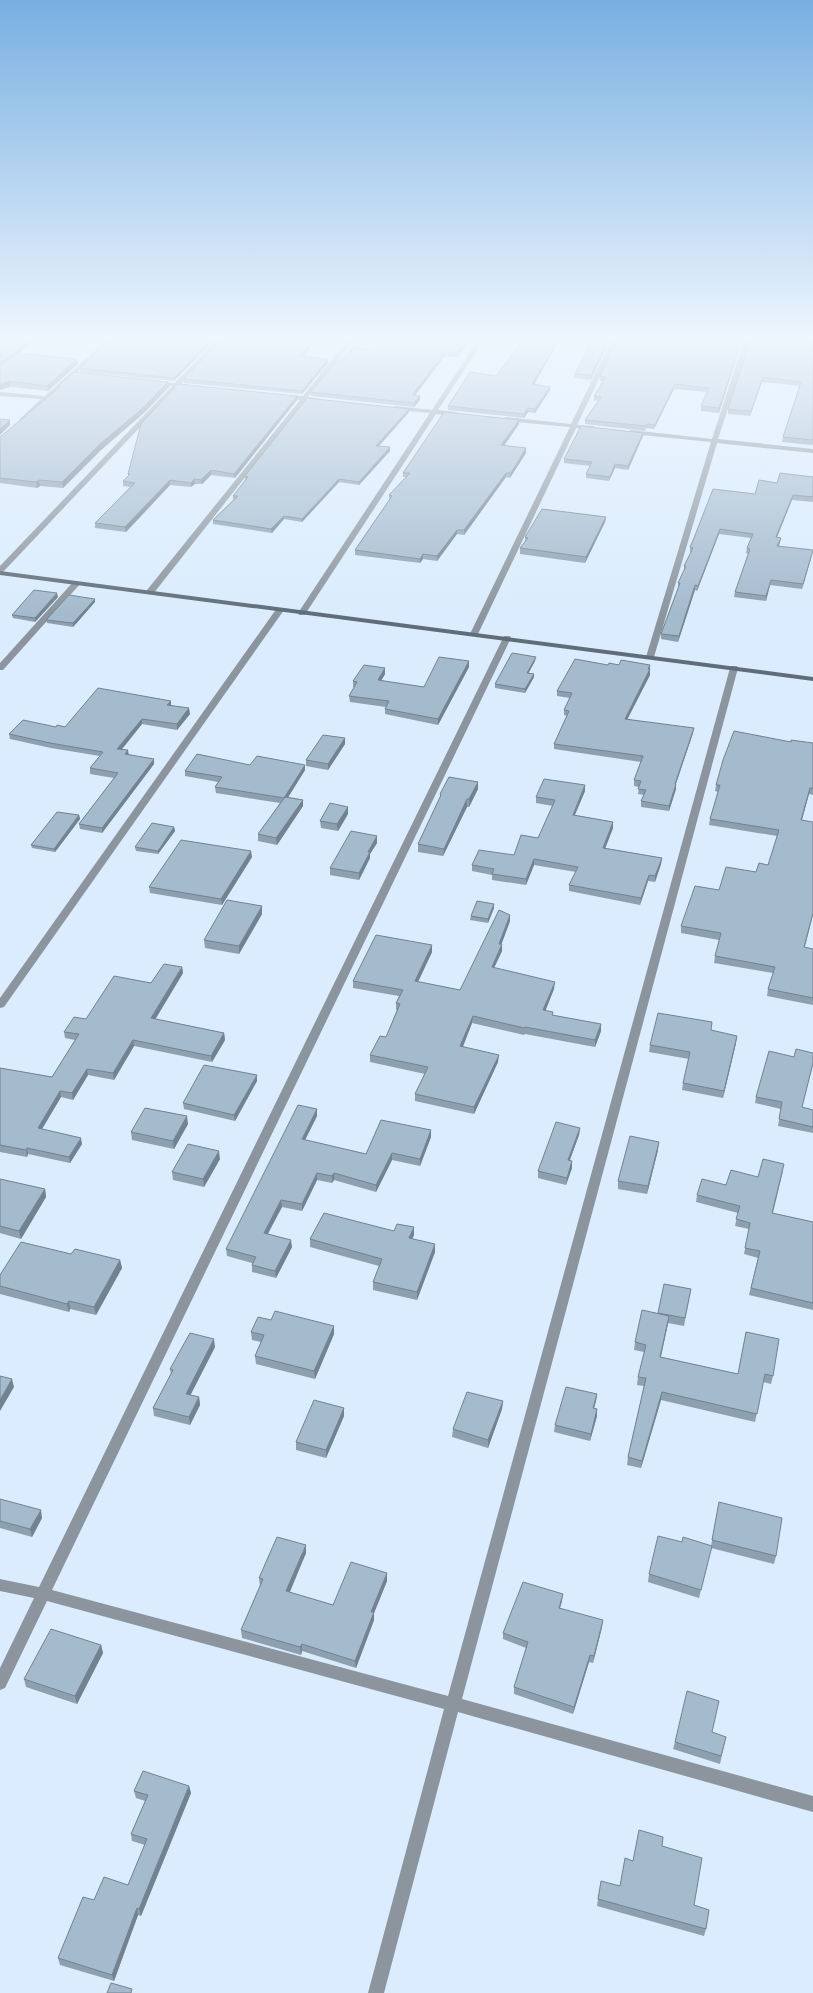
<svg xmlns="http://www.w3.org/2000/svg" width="813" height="1993" font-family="'Nunito Sans',sans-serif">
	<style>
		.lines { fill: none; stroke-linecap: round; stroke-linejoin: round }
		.minor { fill: #8c959d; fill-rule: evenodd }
		.secondary { fill: #5f6d79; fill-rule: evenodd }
		.wall { fill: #8da0b0 }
		.shaded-wall { fill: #738290 }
		.building { fill: #a4bacd; stroke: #738290 }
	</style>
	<rect width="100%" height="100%" fill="#daecfd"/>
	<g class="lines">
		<path class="minor" d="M110,337H116L24,421L19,420L41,399L0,396V392L45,396Z
			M219,337H225L181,384L191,385V387H178L3,572H0V566L172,386L155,385L152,383L153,382L175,383Z
			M350,337H356L308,397L321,399V401L306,400L153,594H147V590L300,400L283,397V395L303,396Z
			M480,337H486L438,410L456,412L459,414L456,416L436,414L306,613L305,615H299L298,613L430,413L396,410L393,408L396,406L432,410Z
			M613,337H619L577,425L593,426L596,428L593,430L576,428L478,634L477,636H471L470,634L570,427L506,421L503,419L506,417L571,424Z
			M745,337H751L718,439L813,449V453L717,443L654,657L650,659H647L646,657L711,442L631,434L628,432L631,430L712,439Z
			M74,581L81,583L3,670H0V663Z
			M277,608H280L284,610L4,1007L0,1008V998Z
			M504,636H510L511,638L52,1590L448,1696L730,668L731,666H737L738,668L462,1699L813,1796V1812L458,1712L384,1993H368L444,1709L47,1601L5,1688L0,1690V1668L34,1598L0,1591V1579L39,1587Z"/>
		<path class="secondary" d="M0,571L813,677V681L0,575Z"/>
	</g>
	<path class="wall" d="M0,337L18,353L78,364L48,391L10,387L0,390V366H1H0Z
		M114,337H217L174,381L80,372V368Z
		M224,337H321L303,356L328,359V363L302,394L184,383V379Z
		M384,337H472L458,357L445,356L415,395L420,396V400L414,407L311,396V392L341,360L374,350Z
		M502,337H561L534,385L550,390L535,413L528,412L524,418L448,410V406L496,376L523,339Z
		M611,337L591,380L574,378L575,374Z
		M618,337H743L719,413L701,411V406L707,392L674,389L654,429L646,428L645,431L585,424V420L598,401L594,400V396L603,381H600V376Z
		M751,337H813V445L782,442L783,437L800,386L762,382L750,416L728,414V409Z
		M168,382L169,387L145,412L101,450L63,488L40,486L37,488L0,483V437L57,390V387Z
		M297,400L235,478L211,475L202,484H195L191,487L170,485L126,532L95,528V523L130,487L123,486V481L128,476V474Z
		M409,412L379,446L390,447V451L359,485L339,482L302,522L284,519L272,533L213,524V520L234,499H233V496L245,480V476Z
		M519,424L504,446L526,453L510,478L506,477L464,535L457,534L437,561L423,559L420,563L355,555V550L389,500V495L406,477H403V473Z
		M643,436L628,470L615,468L609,481L586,478V474L590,466L564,463V459Z
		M813,477V502L792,500L777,537L781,538L779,546L812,555L802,589L770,585L766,601L734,597L735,592L748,554L746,553L747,548L751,538L719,534L697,591L695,590L678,642L661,639V634L678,588V583L684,571V566L691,552H690V547L755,494L777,483Z
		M606,517L605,522L585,563L520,554V548L525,542V537Z
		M58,597L35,622L13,618L12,615Z
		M95,599V602L73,627L47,623L46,620Z
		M535,661L528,673L534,674V677L525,693L495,688V684Z
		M608,665H650V675L627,719L693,733L676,784V789L669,811L641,807V801L644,795L638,794L639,787L634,786V780L641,762L554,749V744L567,716L564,715V710L570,698L557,696V691Z
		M469,667L438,725L385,714V709L386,707L350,702L349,696L355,687H353V681L385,668V674L381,681L424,687Z
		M171,705L190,714L177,730L142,724L122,749L129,755L154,764L102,833L80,829L79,824L114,778L90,774V768L100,756L51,748L10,739L9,734L56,727H65Z
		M345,738V744L328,770L306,766V760Z
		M791,742L813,743V795L809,794L802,820L805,947L813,949V1005L767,996L768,989L773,973L714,963L715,956L719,940L681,933V926L719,890L756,872L768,865L777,836L709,825L710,819L718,792L715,791L716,785Z
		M250,765L305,770L288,797L303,800V806L277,845L258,841V834L280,803L216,793L215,787L218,782L185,776V771Z
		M585,785V791L575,815L613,822V828L605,848L662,858L661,864L655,882L648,881L640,905L569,891V885L576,872L534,865L526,885L492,880V875L472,871V865L514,855L538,838L553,806L536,803V797Z
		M478,789L469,807H467L443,856L418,852V844L440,798V794Z
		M348,807V814L338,831L321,828L320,821Z
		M79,815L80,819L55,852L32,848L31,845Z
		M174,827L175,831L158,854L136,851L135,847Z
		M377,836V843L370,854V858L359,880L330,875V868Z
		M252,857L222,905L150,893L149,887Z
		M494,908L488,923L470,920L471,916Z
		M262,914L239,954L205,948L204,940Z
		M510,921L501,944L502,951L494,968L554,989L545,1010L553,1015L601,1031L595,1047L525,1034L524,1035L472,1023L463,1047L498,1062L474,1114L415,1101V1094L425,1074L370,1062V1055L386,1037L397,1010H396V1003L399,996L353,988V981L432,952L418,982L460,990Z
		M182,967L183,973L155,1019L224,1033L225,1040L212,1062L134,1046L114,1080L88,1075L73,1100L61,1097L42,1129L82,1144L70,1163L28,1154L27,1157L0,1152V1068L52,1077L75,1040L65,1038L64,1032L151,983Z
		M711,1030L736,1043L723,1098L682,1090L683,1083L689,1059L649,1052L650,1045Z
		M813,1064L802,1107L813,1110V1133L778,1126L781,1109L755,1103L756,1097Z
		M257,1081L235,1121L184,1109L183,1103Z
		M317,1116L305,1140L366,1154L431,1130V1137L420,1166L392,1160L376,1192L334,1180L332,1183L317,1180L302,1211L282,1207L268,1234L292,1247L276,1278L252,1272V1263L227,1256L226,1249Z
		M188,1124L174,1149L132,1140L131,1132Z
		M580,1128L579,1135L570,1160L572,1168L566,1185L538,1178V1171Z
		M658,1150L647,1194L618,1189V1181Z
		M220,1159L204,1187L173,1180L172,1172Z
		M783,1171L773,1213L813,1222V1310L749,1295L758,1258L744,1254L749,1229L735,1226L738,1213L696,1202L697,1195L726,1185Z
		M0,1179L45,1189L46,1197L21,1239L0,1233Z
		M394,1231L414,1235L412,1239L435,1252L417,1300L373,1290V1282L379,1266L310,1247V1239Z
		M71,1254L120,1260L122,1268L96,1315L70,1309L69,1312L0,1294V1275Z
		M664,1284L691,1289L684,1326L668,1323L661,1357L738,1374L746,1332L773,1376L771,1384L763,1382L755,1422L661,1400L641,1468L627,1465L628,1457L644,1386L637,1385L638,1377L644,1352L634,1350L635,1342L658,1314Z
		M271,1320L334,1326V1334L315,1379L256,1364L255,1356L261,1342L252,1340L251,1332Z
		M215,1347L190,1395L199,1397L200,1405L190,1425L154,1416L153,1408L171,1374L170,1369Z
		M597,1394L596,1401L594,1408L597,1409V1416L590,1441L554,1432L555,1425Z
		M503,1401L502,1409L488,1448L452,1437L453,1429Z
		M344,1416L326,1458L296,1450V1442Z
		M0,1499L42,1518L32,1537L0,1528Z
		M719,1502L776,1556L774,1564L711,1548L699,1598L648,1582L649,1574L711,1546Z
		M306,1553L289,1592L333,1605L387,1581L374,1613V1620L356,1668L302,1651L301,1655L242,1638L241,1630L260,1586L259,1578Z
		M562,1601L560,1608L602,1627L593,1663L589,1662L573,1714L514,1694V1687L526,1648L503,1639V1633Z
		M101,1645L103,1653L77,1704L26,1687L24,1679Z
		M712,1732L726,1737L720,1764L673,1749L675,1742Z
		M189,1786L191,1793L141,1916L138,1915L114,1981L60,1965L58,1958L128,1885L145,1845L132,1841L131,1834L145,1801L136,1798L134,1791Z
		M662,1846L694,1905L706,1929L704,1936L597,1906L598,1899L620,1886L633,1861Z"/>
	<path class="shaded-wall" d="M35,337H40L2,366V362Z
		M213,337H217L174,381V378Z
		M318,337H321L299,359V356Z
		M470,337H472L458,357V353Z
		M560,337H561L532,388V384Z
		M610,337H611L591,380V375Z
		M743,337L719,413V408Z
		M445,352V356L412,399V395Z
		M77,359L78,364L48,391L47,386Z
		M328,359V363L302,394V391Z
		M763,377L762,382L750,416L751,411Z
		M9,381L10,387L0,390V385Z
		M168,382L169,387L145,412L101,450L63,488L62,482L100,444Z
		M675,384L674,389L654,429L655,425Z
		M550,387V390L535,413V409Z
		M297,396V400L235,478L234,474Z
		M420,396V400L414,407V403Z
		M528,408V412L524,418V414Z
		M409,409V412L376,449V446Z
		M10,420V425L0,435V429Z
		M519,420V424L501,450V445Z
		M643,433V436L628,470V466Z
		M390,447V451L359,485V482Z
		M526,448V453L510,478L511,473Z
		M615,464V468L609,481L610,477Z
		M211,470V475L202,484L201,480Z
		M506,473V477L464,535V530Z
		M194,479L195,484L191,487V483Z
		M339,479V482L302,522V519Z
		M39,480L40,486L37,488L36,482Z
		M170,480V485L126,532L125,527Z
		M793,495L792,500L775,542L776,537Z
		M284,516V519L272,533L271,529Z
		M606,517L605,522L585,563L586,557Z
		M720,529L719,534L697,591L698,586Z
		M457,530V534L437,561V556Z
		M781,538L780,542L777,550V546Z
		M813,551L812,555L802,589L803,584Z
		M423,554V559L420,563V559Z
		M771,580L770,585L766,601V596Z
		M695,585V590L678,642L679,636Z
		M57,593L58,597L35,622V618Z
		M95,599V602L73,627V623Z
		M536,657L535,661L527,676V673Z
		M469,661V667L438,725V719Z
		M650,665V675L625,724V719Z
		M385,668V674L378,686V680Z
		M534,674V677L525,693V689Z
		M171,701V706L167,705Z
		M189,708L190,714L177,730V724Z
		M142,719V724L118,754L117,749Z
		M694,728L693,733L674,789L675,784Z
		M345,738V744L328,770V764Z
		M128,750L129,756L125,754Z
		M154,759V764L102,833V828Z
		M305,765V770L284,804V798Z
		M478,782V789L469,807V799Z
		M676,784V789L669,811V806Z
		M585,785V791L572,821L573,815Z
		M810,788L809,794L800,826L801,820Z
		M467,799V807L443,856L444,849Z
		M303,800V806L277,845L276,838Z
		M348,807V814L338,831L337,824Z
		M79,815L80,819L55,852L54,849Z
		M613,822V828L603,854V848Z
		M174,827L175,831L158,854V851Z
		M377,836V843L370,854V858L359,880V873L368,852Z
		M251,851L252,857L222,905L221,899Z
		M662,858L661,864L655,882V876Z
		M534,859V865L526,885V879Z
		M649,875L648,881L640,905L641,898Z
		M494,904V908L488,923V919Z
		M262,906V914L239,954V946Z
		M813,913V915L803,954L804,947Z
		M510,915V921L499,951V944Z
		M502,944V951L491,974L492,967Z
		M432,945V952L415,988V981Z
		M182,967L183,973L152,1025L151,1018Z
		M555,982L554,989L543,1017V1010Z
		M473,1016L472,1023L460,1053V1046Z
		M601,1024V1031L595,1047V1040Z
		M224,1033L225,1040L212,1062L211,1056Z
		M737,1036L736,1043L723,1098L724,1091Z
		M133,1040L134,1046L114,1080L113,1073Z
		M499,1055L498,1062L474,1114V1107Z
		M87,1069L88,1075L73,1100L72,1093Z
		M257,1075V1081L235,1121L234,1115Z
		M60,1091L61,1097L39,1134L38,1128Z
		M317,1109V1116L302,1146V1139Z
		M187,1116L188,1124L174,1149L173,1141Z
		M580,1128L579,1135L567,1167L568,1160Z
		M431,1130V1137L420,1166V1159Z
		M81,1138L82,1144L70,1163L69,1157Z
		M659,1142L658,1150L647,1194L648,1186Z
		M27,1148L28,1154L27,1157L26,1150Z
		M219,1151L220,1159L204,1187L203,1179Z
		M392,1153V1160L376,1192V1185Z
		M572,1161V1168L566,1185L567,1178Z
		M317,1173V1180L302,1211V1204Z
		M334,1173V1180L332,1183V1176Z
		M45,1189L46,1197L21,1239L19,1231Z
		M281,1200L282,1207L264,1240V1233Z
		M414,1227V1235L409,1246V1238Z
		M291,1240L292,1247L276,1278L275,1271Z
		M435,1244V1252L417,1300V1292Z
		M120,1260L122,1268L96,1315L94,1307Z
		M69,1301L70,1309L69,1312L67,1304Z
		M669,1316L668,1324L659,1364L660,1357Z
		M334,1326V1334L315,1379L314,1371Z
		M214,1339L215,1347L187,1402L186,1394Z
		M12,1379L14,1387L0,1411V1400Z
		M662,1392L661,1400L641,1468L642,1461Z
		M597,1394L596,1401L592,1415L593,1408Z
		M199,1397L200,1405L190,1425L189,1417Z
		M503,1401L502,1409L488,1448V1440Z
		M344,1408V1416L326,1458V1450Z
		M597,1409V1416L590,1441L591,1434Z
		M41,1510L42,1518L32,1537L30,1529Z
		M306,1545V1553L287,1599L286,1591Z
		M387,1573V1581L374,1613V1620L356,1668L355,1661L371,1612Z
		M563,1594L562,1601L558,1614L559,1608Z
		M603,1620L602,1627L593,1663L594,1656Z
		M302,1644V1651L301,1655L300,1647Z
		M101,1645L103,1653L77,1704L75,1696Z
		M590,1655L589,1662L573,1714L574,1707Z
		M189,1786L191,1793L141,1916L139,1909Z
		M137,1908L138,1915L114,1981L112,1975Z"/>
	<path class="building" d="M0,337H35L2,362H0Z
		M114,337H213L174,378L80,368Z
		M224,337H318L299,356L328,359L302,391L184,379Z
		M384,337H470L458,353L445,352L412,395L420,396L414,403L311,392L337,360H341L353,347L374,350Z
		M525,337H560L532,384L550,387L535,409L528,408L524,414L448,406L470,372L496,376Z
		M593,337H610L591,375L575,374Z
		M618,337H743L719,408L701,406L709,388L675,384L655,425L647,424L646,426L585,420L601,397L594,396L606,377L600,376Z
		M751,337H813V440L783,437L801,382L763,377L751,411L728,409Z
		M17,353L77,359L47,386L9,381L0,385V366Z
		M74,372L168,382L145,406L100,444L62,482L39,480L36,482L0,478V437L60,387H57Z
		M178,384L297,396L234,474L211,470L201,480L194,479L191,483L170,480L125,527L95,523L135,483L123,481L130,474H128L141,424Z
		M307,398L409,409L376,446L390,447L359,482L339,479L302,519L284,516L271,529L213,520L238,496H233L248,477L245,476Z
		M444,412L519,420L501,445L526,448L511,473H506L464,530H457L437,556L423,554L420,559L355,550L392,496L389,495L410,473H403Z
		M0,419L10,420L0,429Z
		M581,426L643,433L628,466L615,464L610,477L586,474L592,462L564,459Z
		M780,473L813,477V497L793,495L776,537L781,538L777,546L813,550L803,584L771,580L766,596L735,592L750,549L747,548L753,534L720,529L698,586L695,585L679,636L661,634L680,583H678L686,566H684L693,548L690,547L694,538L713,489L755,494L759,480L777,483Z
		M542,509L606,517L586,557L520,548L528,538L525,537Z
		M34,590L57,593L35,618L12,615Z
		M69,595L95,599L73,623L46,620Z
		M512,653L536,657L527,673L534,674L525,689L495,684Z
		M439,657L469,661L438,719L385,709L389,701L349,696L357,682L353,681L364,665L385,668L378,680L424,687Z
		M575,659L608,665L609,663L619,665L621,660L650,665L648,669H650L625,719L694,728L675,784H676L669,806L641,801L646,790L638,789L641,781L634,780L643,756L554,744L569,711L564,710L572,693L557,691Z
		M98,688L171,701L167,705L189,708L177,724L142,719L117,749L128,750L125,754L154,759L102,828L79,824L118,773L90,768L103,752L50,743L9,734L23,720L56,727L57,725L65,727Z
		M734,731L791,742V740L813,743V788H810L801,820L813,822V913L804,947L813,949V998L768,989L775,967L715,956L721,933L681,926L695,886L719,890L726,867L756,872L759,863L768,865L779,830L710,819L720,785H716L723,760Z
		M323,735L345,738L328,764L306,760Z
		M197,754L250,765L257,756L305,765L284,798L215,787L222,777L185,771Z
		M449,777L478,782L469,799H467L444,849L418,844L441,795L440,794Z
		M544,779L585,785L573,815L613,822L603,848L662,858L655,876L649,875L641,898L569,885L578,867L534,859L526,879L492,874L494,869L472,865L479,850L514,855L521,835L538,838L555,800L536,797Z
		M285,797L303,800L276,838L258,834Z
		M330,803L348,807L337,824L320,821Z
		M57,812L79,815L54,849L31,845Z
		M152,823L174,827L158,851L135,847Z
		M351,831L377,836L368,852H370L359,873L330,868Z
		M181,840L251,851L221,899L149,887Z
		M227,900L262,906L239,946L204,940Z
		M477,901L494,904L488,919L471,916Z
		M499,910L510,915L499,944H502L492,967L555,982L543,1010L553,1012L552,1015L601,1024L595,1040L525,1027L524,1028L473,1016L460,1046L499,1055L474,1107L415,1094L428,1067L370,1055L380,1036L386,1037L400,1004L396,1003L403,990L353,981L376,935L432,945L415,981L460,990Z
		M164,964L182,967L151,1018L224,1033L211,1056L133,1040L113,1073L87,1069L72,1093L60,1091L38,1128L81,1138L69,1157L27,1148L26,1150L0,1145V1068L52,1077L79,1034L64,1032L74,1017L86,1019L114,976L151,983Z
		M658,1013L712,1022L711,1030L737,1036L724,1091L683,1083L690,1052L650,1045Z
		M796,1049L813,1053V1063L802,1107L813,1110V1127L779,1119L782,1102L756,1097L769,1051L794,1057Z
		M204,1065L257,1075L234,1115L183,1103Z
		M298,1105L317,1109L302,1139L366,1154L381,1120L431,1130L420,1159L392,1153L376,1185L334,1173L332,1176L317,1173L302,1204L281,1200L264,1233L291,1240L275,1271L252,1265L256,1257L226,1249Z
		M145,1108L187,1116L173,1141L131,1132Z
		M556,1122L580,1128L568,1160L572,1161L567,1178L538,1171Z
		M630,1136L659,1142L648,1186L618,1181Z
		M188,1144L219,1151L203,1179L172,1172Z
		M763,1159L784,1164L772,1213L813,1222V1303L751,1288L760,1251L745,1248L750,1223L736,1219L740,1206L697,1195L702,1179L726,1185L731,1170L758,1177Z
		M0,1179L45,1189L19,1231L0,1226Z
		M324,1213L394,1231L397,1224L414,1227L409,1238L435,1244L417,1292L373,1282L382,1259L310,1239Z
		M21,1242L71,1254L75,1249L120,1260L94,1307L69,1301L67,1304L0,1286V1275Z
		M664,1284L691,1289L685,1318L658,1313Z
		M642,1310L669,1316L660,1357L738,1374L746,1332L779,1339L773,1376L765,1374L757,1414L662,1392L642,1461L628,1457L646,1378L638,1377L646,1345L635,1342Z
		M275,1311L334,1326L314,1371L255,1356L264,1335L251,1332L258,1317L271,1320Z
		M190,1333L214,1339L186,1394L199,1397L189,1417L153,1408L173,1370L170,1369Z
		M0,1376L12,1379L0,1400Z
		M566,1387L597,1394L593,1408L597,1409L591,1434L555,1425Z
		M467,1392L503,1401L488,1440L453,1429Z
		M314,1400L344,1408L326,1450L296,1442Z
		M0,1499L41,1510L30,1529L0,1521Z
		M719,1502L782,1518L776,1556L712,1540Z
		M658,1536L682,1542L683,1537L712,1546L701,1590L649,1574Z
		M277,1537L306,1545L286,1591L333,1605L351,1562L387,1573L371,1612H374L355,1661L302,1644L300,1647L241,1630L263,1579L259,1578Z
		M523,1582L563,1594L559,1608L603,1620L594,1656L590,1655L574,1707L514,1687L528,1642L503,1633Z
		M51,1629L101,1645L75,1696L24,1679Z
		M687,1691L719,1701L712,1732L726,1737L721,1756L675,1742Z
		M143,1771L189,1786L139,1909L137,1908L112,1975L58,1958L83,1897L94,1900L104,1877L128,1885L147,1839L131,1834L148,1795L134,1791Z
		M639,1830L663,1837L662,1846L702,1858L694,1905L709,1910L706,1929L598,1899L601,1881L620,1886L625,1858L633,1861Z
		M111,1983L132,1989L131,1993H107Z"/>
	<linearGradient id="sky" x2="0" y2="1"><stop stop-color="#78afe1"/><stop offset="0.55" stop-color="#eef6fe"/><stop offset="1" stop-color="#eef6fe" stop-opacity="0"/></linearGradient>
	<rect width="813" height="616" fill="url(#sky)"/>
</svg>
